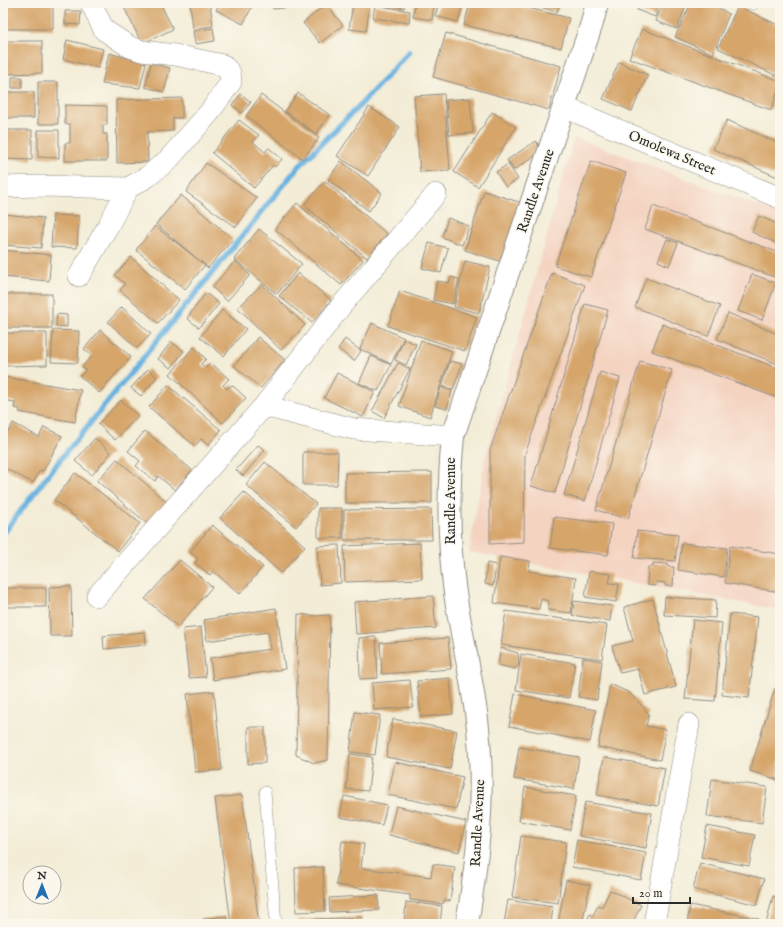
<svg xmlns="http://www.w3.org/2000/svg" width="783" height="927" font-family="'IM FELL English',serif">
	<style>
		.built { fill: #f4d3c1 }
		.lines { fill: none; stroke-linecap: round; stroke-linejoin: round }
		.stream { stroke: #67b2e0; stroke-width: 5.5 }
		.building { fill: #d6a56a }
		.service-casing { stroke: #8f8c81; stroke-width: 12 }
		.minor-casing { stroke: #8f8c81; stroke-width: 22 }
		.tertiary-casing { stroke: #8f8c81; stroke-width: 24 }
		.service { stroke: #fff; stroke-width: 11 }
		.minor { stroke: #fff; stroke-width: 21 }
		.tertiary { stroke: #fff; stroke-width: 22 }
		.labels { text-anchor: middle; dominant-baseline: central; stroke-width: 3; stroke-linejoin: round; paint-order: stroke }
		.street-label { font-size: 14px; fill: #2b2b2b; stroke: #fbf7ec }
	</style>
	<rect width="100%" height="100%" fill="#fbf7ec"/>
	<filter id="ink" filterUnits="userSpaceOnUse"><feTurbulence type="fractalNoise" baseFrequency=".025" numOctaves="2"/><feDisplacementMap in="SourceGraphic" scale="8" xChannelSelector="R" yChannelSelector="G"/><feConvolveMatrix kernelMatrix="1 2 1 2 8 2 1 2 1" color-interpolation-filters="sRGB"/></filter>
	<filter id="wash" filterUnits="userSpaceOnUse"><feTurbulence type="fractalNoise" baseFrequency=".012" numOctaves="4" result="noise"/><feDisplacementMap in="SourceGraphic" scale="16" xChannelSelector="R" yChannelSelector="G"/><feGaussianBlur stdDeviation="0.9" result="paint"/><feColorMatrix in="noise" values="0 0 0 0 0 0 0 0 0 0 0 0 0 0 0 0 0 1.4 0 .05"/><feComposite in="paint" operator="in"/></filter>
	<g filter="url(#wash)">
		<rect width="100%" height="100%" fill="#f3edd7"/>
		<path class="built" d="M574,137L780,214V610L469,552L486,455Z"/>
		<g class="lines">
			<path class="stream" d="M3,534L52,470L299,166L363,102L409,52"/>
		</g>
		<g id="blocks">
			<path class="building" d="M3,3H53V29H3Z
				M122,3H160L173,29L142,44Z
				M190,3H210L213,26L193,29Z
				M220,3H254L243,24L216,10Z
				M273,3H315L316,5L273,9Z
				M353,3H370L366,31L349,29Z
				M382,3H405L404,8Z
				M415,3H434L432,20L413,17Z
				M439,3H454L463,5L458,22L435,16Z
				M470,3H508L569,18L561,48L464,25Z
				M526,3H560L557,12Z
				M640,3H660L655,17L637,10Z
				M663,3H687L677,29L656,21Z
				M691,3H719L717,7L729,14L713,54L675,37Z
				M326,4L343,25L320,43L303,23Z
				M375,5L410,11L409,23L373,18Z
				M738,6L780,26V69L777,76L718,48Z
				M65,11H81L80,25L65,24Z
				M213,28L215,41L195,44L193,31Z
				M642,29L780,81V86L771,110L629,58Z
				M446,33L561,66L549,110L433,77Z
				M67,40L103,49L98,68L63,59Z
				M3,41H42V73L3,74Z
				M109,53L146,63L140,88L102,84Z
				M619,62L648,75L632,111L603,99Z
				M151,63L170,68L164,92L145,87Z
				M12,77H22V88H12Z
				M38,82H58V124H38Z
				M3,92H34V118H3Z
				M298,93L330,115L316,134L285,111Z
				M241,94L251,102L242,113L232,105Z
				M444,94L450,170L420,172L414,96Z
				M261,95L319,138L303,159L246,116Z
				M182,98V118H173V131L147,132L148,162L117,163L116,100Z
				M470,98L473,133L449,135L446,100Z
				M65,105L107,106V125H103V134H107V161H65V143H70V124H65Z
				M369,107L400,127L368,176L337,156Z
				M492,112L516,127L478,187L454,172Z
				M239,120L259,135L253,142L265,152L269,148L282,159L275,167L273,165L254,188L212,153Z
				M727,120L780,144V178L713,149Z
				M3,130H32V160L3,159Z
				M38,130H59V158L38,157Z
				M536,141L542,151L514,170L507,160Z
				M341,161L382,193L369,211L328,180Z
				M591,161L626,173L591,277L555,266Z
				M206,163L257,198L236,227L186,192Z
				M508,164L518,179L506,187L496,172Z
				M325,181L387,234L367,258L304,205Z
				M484,191L522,203L503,262L465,250Z
				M181,195L233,239L208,268L156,224Z
				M297,203L363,260L341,285L275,229Z
				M653,206L780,253V279L645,229Z
				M3,214L43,218L41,248L3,245Z
				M53,215L79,216L77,248L51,247Z
				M759,216L780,225V245L752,232Z
				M448,218L469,226L462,245L442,237Z
				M155,226L205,265L185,289L136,250Z
				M259,229L302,264L277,294L234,259Z
				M667,239L678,243L669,266L658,261Z
				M429,243L448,248L441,273L422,268Z
				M3,250L51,255L49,281L3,277Z
				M131,257L179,300L158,323L120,290L125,284L115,275Z
				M235,261L250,275L227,301L212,287Z
				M465,261L490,267L479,313L454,307Z
				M298,273L331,300L312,323L279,296Z
				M552,273L585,285L525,454L524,542L490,544V450Z
				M752,274L776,283L762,320L738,311Z
				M451,277L459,279L453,304L433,300L437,281L449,283Z
				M646,278L720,306L708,336L635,307Z
				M262,284L305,325L281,350L238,308Z
				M400,291L477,317L465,351L388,326Z
				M206,293L219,304L199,328L187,318Z
				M3,294H52V328H3Z
				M585,304L608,310L555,493L531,486Z
				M122,307L151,334L137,348L108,322Z
				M222,310L246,329L224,356L200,337Z
				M728,313L780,335V365L717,339Z
				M57,314L67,315V327L56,326Z
				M372,323L404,338L391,364L360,349Z
				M662,324L780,369V399L652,351Z
				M53,330L79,331L78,363L51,362Z
				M100,330L131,357L99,393L80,376L86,370L82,367L92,356L84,349Z
				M3,333H47V365L3,366Z
				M258,337L285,360L261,388L234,366Z
				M345,339L361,351L354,361L338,349Z
				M404,339L416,344L406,365L395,360Z
				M421,340L452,351L430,417L399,406Z
				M171,342L184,351L171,368L158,359Z
				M194,347L206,359L201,364L206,368L211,363L229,379L223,385L227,389L232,385L246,398L223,423L170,374Z
				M371,356L391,365L378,391L359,383Z
				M450,361L462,364L453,390L442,386Z
				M640,361L672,370L628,519L596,510Z
				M398,363L410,369L384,418L372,411Z
				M148,369L157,377L141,396L131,388Z
				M600,372L620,378L585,501L564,495Z
				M337,373L375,392L363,417L324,398Z
				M4,377L81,390L75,422L19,412L20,409L14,408L15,402L3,400Z
				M168,385L221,430L208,445L201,439L195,446L149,407Z
				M441,387L452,391L447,409L435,406Z
				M121,400L138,416L115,440L98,424Z
				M13,423L39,437L44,427L62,436L43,471L40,470L33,483L3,467V428L9,431Z
				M145,431L192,470L175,490L158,476L155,481L136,466L140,461L128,451Z
				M95,438L111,453L92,475L75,461Z
				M258,445L265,450L243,476L236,470Z
				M303,452H338L337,485H303Z
				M117,459L168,503L149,525L97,481Z
				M265,462L316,504L296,527L246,485Z
				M432,472V503H345V473Z
				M75,473L140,523L118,551L54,500Z
				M244,492L305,546L281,573L220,518Z
				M318,508H342V538H318Z
				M431,509L432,540H344V510Z
				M554,517L612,524L608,555L550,548Z
				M212,525L263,567L240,594L213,571L210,575L195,563L198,559L190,552Z
				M637,531L678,535L675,561L634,558Z
				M420,543L422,579L345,582L344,546Z
				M682,543L727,548L724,577L678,570Z
				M339,545L341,583L320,585L317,546Z
				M730,546L780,554V592L725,583Z
				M500,557L530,561L529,571L576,578L571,613L548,610L549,601L541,599L539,609L494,603Z
				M180,560L212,587L178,627L145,599Z
				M487,563L496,565L493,586L485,584Z
				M653,563L668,564V567H674L673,586H665V583L656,582V586L647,585L648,567H653Z
				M589,571L611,574L609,583L619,584L616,602L585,597Z
				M71,586L72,636H50L49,587Z
				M3,588H46V607H3Z
				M433,596L436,628L356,634L354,602Z
				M665,597L716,600L715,618L664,615Z
				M653,599L676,687L645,695L638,669L620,673L612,646L633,641L624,607Z
				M574,601L612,606L610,621L572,615Z
				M276,608L285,669L213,680L210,658L271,649L268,632L207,641L204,620Z
				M506,611L607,625L602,659L501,645Z
				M298,614L314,616L330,615L328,760L314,763L296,755Z
				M730,614L758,617L749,698L722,695Z
				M693,620L722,623L715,701L685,699Z
				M201,627L206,677L189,678L183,629Z
				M145,632L146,645L104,649L103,636Z
				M376,637L378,678L360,679L359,638Z
				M448,638L451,669L382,674L380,643Z
				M501,648L518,653L519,664L515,669L498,665Z
				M521,654L575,663L569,698L516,690Z
				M583,658L602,661L597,700L578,697Z
				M450,678L453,714L421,717L417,681Z
				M410,680L413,707L374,710L372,683Z
				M610,684L630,693L649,714L646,726L666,730L660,760L598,747Z
				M775,688L780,689L779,780L750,771Z
				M214,691L222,770L195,772L187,694Z
				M515,694L596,710L590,742L509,726Z
				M355,712L380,715L375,755L350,752Z
				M393,719L457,731L450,769L386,757Z
				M248,727H265V763L248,764Z
				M519,747L579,757L574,789L514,779Z
				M350,754L372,757L368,791L346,789Z
				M604,757L665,768L658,806L597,795Z
				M395,762L463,777L456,809L388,795Z
				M712,779L767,787L762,823L707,816Z
				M525,787L576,796L570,830L519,821Z
				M242,795L259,924H231L215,798Z
				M344,796L387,805L382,825L340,817Z
				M585,802L652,813L646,848L579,836Z
				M396,806L466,822L459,852L389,835Z
				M707,826L755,835L749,866L701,857Z
				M521,836L566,842L558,903L512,897Z
				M577,840L646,853L641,880L572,867Z
				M342,841L364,844L361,868L431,877L433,864L455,867L450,901L444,900L443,904L410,900V895L336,885Z
				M700,863L764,879L757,905L693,889Z
				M323,867L325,911L296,912L295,868Z
				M566,880L590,885L582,924H558Z
				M610,890L641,905L632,924H585L590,914L593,916L598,905L602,907Z
				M378,895L379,910L330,912L329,898Z
				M773,896L780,898V924H766Z
				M508,900L553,907L551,924H504Z
				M406,902L442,906L440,924H404Z
				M690,905L759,919L758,924H687Z
				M226,916L228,924H204L203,919Z
				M362,917V924H297V920Z"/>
		</g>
	</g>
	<g filter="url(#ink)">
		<use href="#blocks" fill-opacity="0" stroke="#8f8c81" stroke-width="1"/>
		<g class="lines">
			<g class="service-casing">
				<path id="service" d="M753,4L754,3
					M265,792L276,924"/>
			</g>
			<g class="minor-casing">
				<path id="minor" d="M564,107L780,198
					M3,187L41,186L128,188L147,177L168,160L209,113L231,82L230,73L223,65L175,55L142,51L130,47L104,30L91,3
					M79,276L108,226L128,188
					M264,406L354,429L453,436
					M97,596L264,406L341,306L436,194
					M654,924L689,724"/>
			</g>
			<g class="tertiary-casing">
				<path id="tertiary" d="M467,924C478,856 485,797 478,728C473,683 462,638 455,593C448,541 448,488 453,436L592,23L597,3"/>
			</g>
			<use href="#service" class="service"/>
			<use href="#minor" class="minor"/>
			<use href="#tertiary" class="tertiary"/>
		</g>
	</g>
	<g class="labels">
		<g class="street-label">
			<text transform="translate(672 153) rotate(23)">Omolewa Street</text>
			<text transform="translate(536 191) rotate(-71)">Randle Avenue</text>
			<text transform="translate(451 501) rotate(-90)">Randle Avenue</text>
			<text transform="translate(478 823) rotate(-87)">Randle Avenue</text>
		</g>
	</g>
	<rect width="783" height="927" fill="none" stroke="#fbf7ec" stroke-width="16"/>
	<g transform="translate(42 885)"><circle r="19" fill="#fbf7ec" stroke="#a8a59f"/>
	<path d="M0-3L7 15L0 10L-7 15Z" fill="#1f6fb2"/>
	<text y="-6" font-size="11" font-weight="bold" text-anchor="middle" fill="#2b2b2b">N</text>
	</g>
	<path d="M633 897v6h57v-6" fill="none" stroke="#2b2b2b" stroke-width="2"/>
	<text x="639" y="897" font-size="12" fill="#2b2b2b" stroke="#fbf7ec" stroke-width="3" paint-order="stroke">20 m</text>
</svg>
